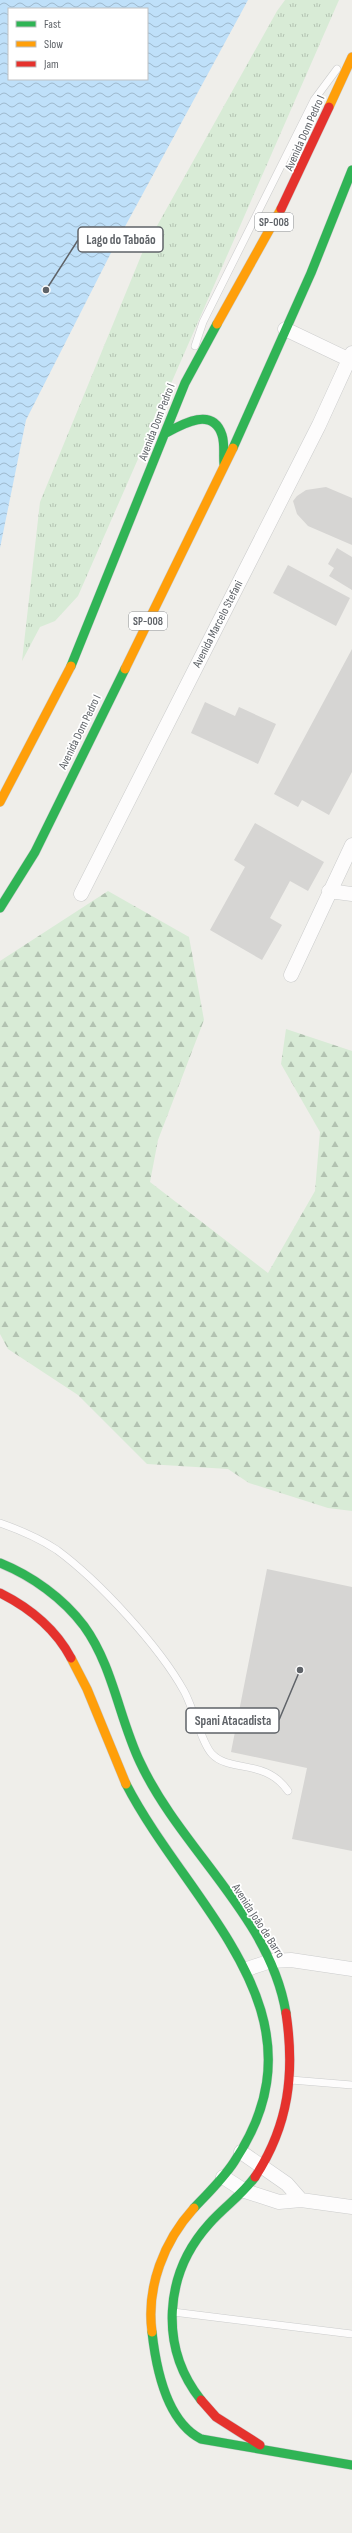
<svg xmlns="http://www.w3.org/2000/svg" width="352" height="2533" font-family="'Sofia Sans Condensed',sans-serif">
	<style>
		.grass { fill: url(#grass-tufts) }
		.forest { fill: url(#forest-firs) }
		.water { fill: url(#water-waves); fill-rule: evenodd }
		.building { fill: #d6d5d3 }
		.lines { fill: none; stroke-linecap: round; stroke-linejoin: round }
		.lane-casing { stroke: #cbcccc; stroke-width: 8 }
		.street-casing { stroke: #cbcccc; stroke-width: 15 }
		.fast-casing { stroke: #cacacb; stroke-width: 10 }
		.slow-casing { stroke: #cacacb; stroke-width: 10 }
		.jam-casing { stroke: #cacacb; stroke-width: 10 }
		.lane { stroke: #fdfcfc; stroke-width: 7 }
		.street { stroke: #fdfcfc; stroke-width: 14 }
		.fast { stroke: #30b455; stroke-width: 9 }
		.slow { stroke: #ff9f0a; stroke-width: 9 }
		.jam { stroke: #e5322d; stroke-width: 9 }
		.labels { text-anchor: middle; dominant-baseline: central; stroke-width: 3.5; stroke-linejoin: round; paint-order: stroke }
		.shield { fill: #fff; stroke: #8f9295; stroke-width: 1 }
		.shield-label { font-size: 11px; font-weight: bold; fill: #5f6368 }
		.street-label { font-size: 12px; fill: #5f6368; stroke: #fff }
		.leader { fill: none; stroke: #5f6368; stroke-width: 1.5 }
		.callout-dot { fill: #5f6368; stroke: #fff; stroke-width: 1.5 }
		.callout { fill: #fff; stroke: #5f6368; stroke-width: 1.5 }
		.callout-label { font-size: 13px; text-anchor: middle; font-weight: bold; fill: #5f6368 }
	</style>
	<defs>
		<pattern id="grass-tufts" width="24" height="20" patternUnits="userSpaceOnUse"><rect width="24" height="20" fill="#d8ebd6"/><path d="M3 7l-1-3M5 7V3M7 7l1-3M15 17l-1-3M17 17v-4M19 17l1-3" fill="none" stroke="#b2c2b1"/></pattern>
		<pattern id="forest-firs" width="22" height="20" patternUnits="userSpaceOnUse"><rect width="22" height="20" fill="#d8ebd6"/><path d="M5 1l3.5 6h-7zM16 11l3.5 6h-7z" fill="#b2c2b1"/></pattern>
		<pattern id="water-waves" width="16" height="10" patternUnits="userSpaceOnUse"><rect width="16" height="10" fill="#bfe0f9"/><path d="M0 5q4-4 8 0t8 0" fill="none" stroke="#9eb9cd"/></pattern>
	</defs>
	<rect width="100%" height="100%" fill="#efeeea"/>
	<path class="grass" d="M285,0H339L78,596L55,621L40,627L22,661L40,502L143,251L277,11Z"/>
	<path class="forest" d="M108,891L189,937L204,1020L158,1140L150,1182L268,1273L315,1191L320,1132L281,1064L286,1029L352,1051V1511L328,1508L249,1483L228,1469L147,1464L78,1395L8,1349L0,1334V961Z"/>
	<path class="water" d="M0,0H248L115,245L26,420L0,548ZM9,9H147V79H9Z"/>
	<path class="building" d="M326,487L352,498V545L308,526L297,514L293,501L297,496L306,490Z
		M337,548L352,557V590L329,576L334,568L328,564Z
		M288,565L350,598L336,626L273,593Z
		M352,649V772L329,815L302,800L298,807L274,794Z
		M205,702L235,716L239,707L276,724L258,764L191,733Z
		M255,823L324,862L308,891L290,881L270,918L282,925L262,960L210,930L245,867L234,860Z
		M267,1569L352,1587V1851L292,1839L307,1768L231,1752Z"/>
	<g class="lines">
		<g class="lane-casing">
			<path id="lane" d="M195,346L203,322L314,100L337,69
				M0,1523C20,1530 39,1538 57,1550C99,1581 159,1646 184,1691C193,1707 202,1744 212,1754C230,1773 265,1758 288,1791
				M291,2080L352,2085
				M173,2312L352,2334"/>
		</g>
		<g class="street-casing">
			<path id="street" d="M285,329L352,361
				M329,891L352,894
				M81,894L319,425L352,353
				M291,975L352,845
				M247,1969L271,1961L291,1960L352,1969
				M241,2152L287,2184L301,2200
				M223,2177L245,2191L279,2202L301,2200L352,2207"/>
		</g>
		<g class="fast-casing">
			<path id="fast" d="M166,433C184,423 213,407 222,435C225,444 223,455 224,464
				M233,448L311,273L352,170
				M71,666L185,383L217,324
				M0,908L35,852L125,669
				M0,1563C32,1576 63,1598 84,1626C113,1666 119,1718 140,1762C181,1850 270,1916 286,2013
				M126,1784C190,1908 334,2013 234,2162C223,2179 208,2193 194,2208
				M152,2332C156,2368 166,2421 201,2439L352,2465
				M201,2400C159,2347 164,2274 209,2224C224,2207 242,2195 255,2177"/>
		</g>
		<g class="slow-casing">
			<path id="slow" d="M329,107L352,57
				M217,324L281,209
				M125,669L233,448
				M0,802L71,666
				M71,1658L87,1689L126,1784
				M152,2332C146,2287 164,2241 194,2208"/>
		</g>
		<g class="jam-casing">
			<path id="jam" d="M281,209L329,107
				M0,1593C30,1608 55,1628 71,1658
				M255,2177C289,2125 295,2073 286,2013
				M201,2400L216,2417L260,2445"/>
		</g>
		<use href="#lane" class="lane"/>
		<use href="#street" class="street"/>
		<use href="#fast" class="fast"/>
		<use href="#slow" class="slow"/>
		<use href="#jam" class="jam"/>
	</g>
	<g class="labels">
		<g class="shield">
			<rect x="255" y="213" width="38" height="18" rx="3"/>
			<rect x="129" y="612" width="38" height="18" rx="3"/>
		</g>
		<g class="shield-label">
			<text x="274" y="222">SP-008</text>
			<text x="148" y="621">SP-008</text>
		</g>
		<g class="street-label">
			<text transform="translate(305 133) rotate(-66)">Avenida Dom Pedro I</text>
			<text transform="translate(157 422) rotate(-69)">Avenida Dom Pedro I</text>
			<text transform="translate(218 624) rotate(-63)">Avenida Marcelo Stefani</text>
			<text transform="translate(80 732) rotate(-64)">Avenida Dom Pedro I</text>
			<text transform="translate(258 1921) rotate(57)">Avenida João de Barro</text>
		</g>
	</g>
	<path class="leader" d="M46 290L78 240M300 1670L279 1720"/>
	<g class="callout-dot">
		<circle cx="46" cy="290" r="4"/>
		<circle cx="300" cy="1670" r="4"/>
	</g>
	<g class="callout">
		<rect x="78" y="227" width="85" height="25" rx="4"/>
		<rect x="186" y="1708" width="93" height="25" rx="4"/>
	</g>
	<g class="callout-label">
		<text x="121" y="244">Lago do Taboão</text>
		<text x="233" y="1725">Spani Atacadista</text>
	</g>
	<rect x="8" y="8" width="140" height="72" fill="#ffffff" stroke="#bfc1c3"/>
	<rect x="16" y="21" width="20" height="6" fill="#30b455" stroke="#bfc1c3"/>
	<text x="44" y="28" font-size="12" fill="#5f6368">Fast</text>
	<rect x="16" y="41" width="20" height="6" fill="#ff9f0a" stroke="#bfc1c3"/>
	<text x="44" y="48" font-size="12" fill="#5f6368">Slow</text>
	<rect x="16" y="61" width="20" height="6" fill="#e5322d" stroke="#bfc1c3"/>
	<text x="44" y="68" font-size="12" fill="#5f6368">Jam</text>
</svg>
